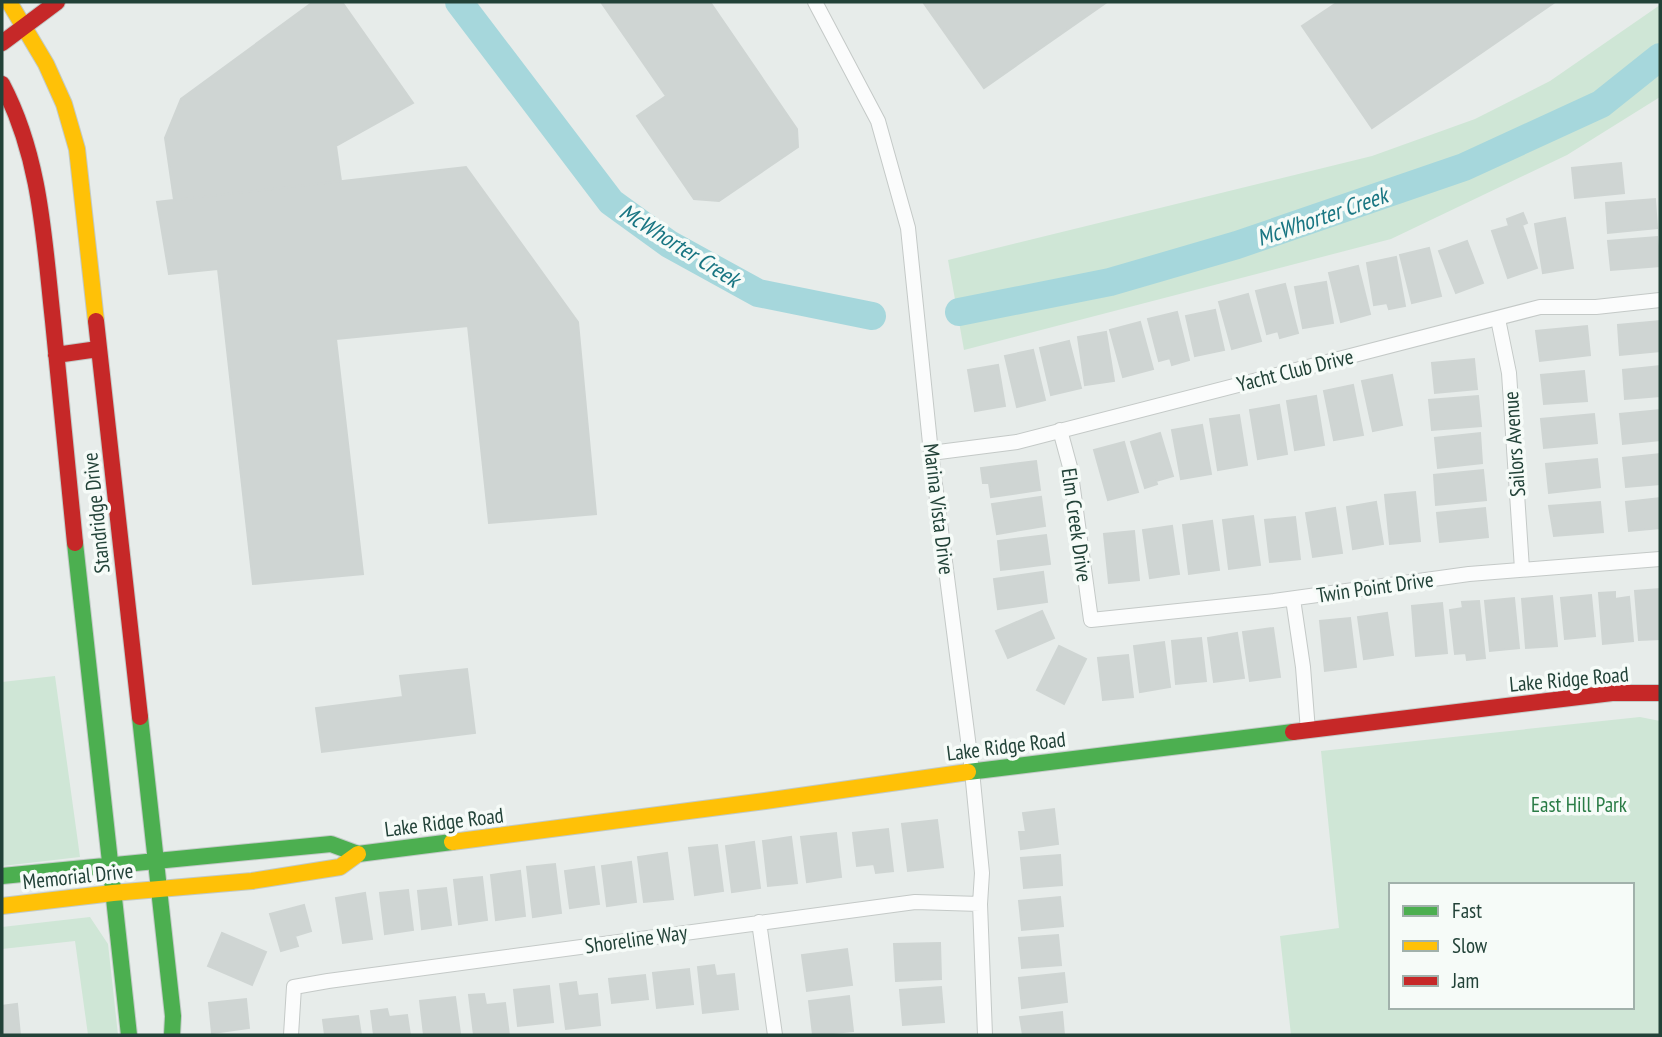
<svg xmlns="http://www.w3.org/2000/svg" width="1662" height="1037" font-family="'PT Sans Narrow',sans-serif">
	<style>
		.green { fill: #cfe6d6; fill-rule: evenodd }
		.lines { fill: none; stroke-linecap: round; stroke-linejoin: round }
		.river { stroke: #a6d7dc; stroke-width: 28 }
		.building { fill: #cfd5d3; stroke: #cfd5d3; stroke-width: 2 }
		.street-casing { stroke: #c4c9c7; stroke-width: 16 }
		.fast-casing { stroke: #c2cac7; stroke-width: 18 }
		.slow-casing { stroke: #c2cac7; stroke-width: 18 }
		.jam-casing { stroke: #c2cac7; stroke-width: 18 }
		.street { stroke: #fbfcfc; stroke-width: 14 }
		.fast { stroke: #4caf50; stroke-width: 16 }
		.slow { stroke: #ffc107; stroke-width: 16 }
		.jam { stroke: #c62828; stroke-width: 16 }
		.labels { text-anchor: middle; dominant-baseline: central; stroke-width: 7; stroke-linejoin: round; paint-order: stroke }
		.street-label { font-size: 21px; fill: #224238; stroke: #f6fbf8 }
		.park-label { font-size: 21px; fill: #2a7c46; stroke: #f6fbf8 }
		.water-label { font-size: 23px; font-style: italic; fill: #187582; stroke: #f6fbf8 }
	</style>
	<rect width="100%" height="100%" fill="#e7ecea"/>
	<path class="green" d="M1660,5V97L1567,155L1391,239L964,350L948,260L1372,156L1475,119L1550,81Z
		M55,676L80,857L2,866V682Z
		M1640,717L1660,721V1035H1291L1280,936L1339,928L1321,751ZM1391,885H1632V1007H1391Z
		M90,917L108,944L118,1035H88L75,941L2,949V927Z"/>
	<g class="lines">
		<path class="river" d="M459,2L611,202L669,244L758,293L872,316
			M959,312L1110,282L1237,245L1464,167L1601,104L1660,57"/>
	</g>
	<path class="building" d="M313,2H342L413,103L336,146L341,181L174,200L165,138L181,99Z
		M601,2H710L797,129L798,147L719,201L694,199L637,116L666,96Z
		M923,2H1107L984,88Z
		M1338,2H1555L1372,128L1302,26Z
		M1621,163L1624,193L1575,198L1572,168Z
		M466,167L578,322L596,514L489,523L468,326L336,339L363,574L253,584L218,269L169,274L157,202Z
		M1655,199L1657,228L1608,233L1606,203Z
		M1523,213L1527,223L1522,225L1537,268L1508,278L1492,231L1509,226L1507,219Z
		M1565,218L1573,268L1543,273L1535,224Z
		M1657,237L1660,266L1611,270L1608,241Z
		M1467,241L1483,283L1456,293L1439,251Z
		M1429,248L1441,296L1412,303L1400,255Z
		M1396,257L1405,306L1389,309L1387,303L1374,305L1367,263Z
		M1358,266L1370,314L1341,322L1329,273Z
		M1326,282L1333,323L1303,328L1295,287Z
		M1285,284L1298,333L1280,338L1278,331L1267,334L1256,291Z
		M1248,294L1261,341L1232,349L1219,302Z
		M1215,310L1224,350L1195,356L1186,316Z
		M1177,312L1189,360L1172,365L1170,358L1159,361L1148,319Z
		M1660,321V351L1620,355L1618,325Z
		M1140,322L1153,369L1123,377L1110,330Z
		M1587,326L1590,355L1540,361L1536,331Z
		M1106,332L1114,381L1085,385L1078,337Z
		M1069,341L1081,388L1051,395L1040,348Z
		M1033,350L1045,400L1017,407L1005,356Z
		M1474,359L1477,389L1435,393L1432,363Z
		M998,365L1005,406L975,411L968,370Z
		M1660,366V396L1625,399L1623,370Z
		M1584,371L1587,401L1544,404L1541,375Z
		M1392,375L1402,425L1373,431L1362,381Z
		M1353,385L1363,435L1334,440L1324,391Z
		M1316,396L1324,445L1295,450L1287,401Z
		M1478,396L1481,426L1432,430L1429,400Z
		M1279,405L1287,454L1258,459L1250,410Z
		M1660,410V440L1623,444L1620,414Z
		M1594,414L1597,443L1544,448L1541,419Z
		M1239,415L1247,465L1218,470L1210,419Z
		M1202,425L1211,474L1181,479L1172,430Z
		M1160,433L1173,476L1156,481L1157,484L1145,488L1131,442Z
		M1480,433L1482,463L1438,468L1435,438Z
		M1124,442L1138,492L1108,500L1094,450Z
		M1660,454V484L1626,487L1623,458Z
		M1597,459L1600,487L1549,493L1546,464Z
		M1036,461L1040,490L991,497L989,483H983L981,468Z
		M1483,470L1486,500L1436,505L1434,475Z
		M1415,492L1420,541L1390,544L1385,495Z
		M1041,497L1045,526L997,534L992,504Z
		M1660,498V528L1629,531L1626,502Z
		M1376,502L1383,544L1353,549L1347,507Z
		M1600,502L1603,532L1554,536L1549,506Z
		M1335,508L1342,553L1313,557L1306,513Z
		M1485,508L1488,537L1440,542L1437,513Z
		M1253,516L1260,565L1229,569L1223,520Z
		M1295,517L1300,559L1270,562L1265,520Z
		M1212,521L1219,570L1189,574L1183,525Z
		M1172,526L1179,574L1150,578L1143,530Z
		M1134,531L1139,580L1109,583L1104,534Z
		M1046,535L1050,564L1001,570L998,541Z
		M1043,572L1047,602L998,609L994,579Z
		M1660,589V639L1639,640L1635,591Z
		M1615,592V599L1629,597L1633,641L1603,644L1599,593Z
		M1591,595L1595,636L1565,639L1561,598Z
		M1552,596L1557,646L1526,648L1522,599Z
		M1514,598L1519,648L1490,651L1485,601Z
		M1479,601L1485,658L1467,660L1466,653L1455,654L1450,610L1463,608L1462,602Z
		M1442,603L1447,653L1416,656L1412,606Z
		M1042,611L1054,638L1008,658L996,631Z
		M1387,613L1393,655L1364,659L1358,617Z
		M1350,618L1356,667L1325,671L1320,621Z
		M1273,628L1280,677L1250,681L1243,632Z
		M1237,633L1244,678L1214,682L1208,638Z
		M1201,638L1206,681L1176,684L1172,641Z
		M1164,642L1170,687L1140,692L1134,646Z
		M1059,646L1086,659L1064,704L1037,690Z
		M1128,655L1133,697L1103,700L1098,658Z
		M467,669L475,733L322,752L316,708L403,697L400,676Z
		M1054,809L1058,844L1021,849L1019,832H1026L1023,813Z
		M937,820L943,867L908,871L902,824Z
		M888,829L893,871L876,873L874,864L857,866L853,833Z
		M836,833L841,877L807,882L801,837Z
		M791,837L797,883L768,886L763,841Z
		M754,842L760,888L732,892L726,846Z
		M717,845L723,891L695,895L689,848Z
		M667,853L673,899L644,902L638,857Z
		M1060,855L1062,885L1024,888L1021,858Z
		M631,862L636,902L607,906L602,866Z
		M555,864L561,913L533,917L527,867Z
		M594,867L599,904L570,908L565,871Z
		M520,871L525,916L496,920L491,875Z
		M482,877L487,920L459,924L454,880Z
		M446,888L451,925L422,929L418,891Z
		M408,890L413,930L385,934L380,893Z
		M365,893L372,939L343,943L336,898Z
		M1060,897L1063,926L1022,930L1019,901Z
		M304,905L311,931L295,936L298,946L281,951L270,914Z
		M222,933L266,952L252,985L208,966Z
		M1058,935L1061,965L1022,968L1019,938Z
		M940,943L941,979L896,981L894,944Z
		M847,949L852,985L807,991L802,955Z
		M714,965L716,976L734,974L738,1009L703,1013L698,967Z
		M689,969L693,1004L657,1008L653,973Z
		M1064,973L1067,1002L1022,1008L1019,978Z
		M645,975L648,999L612,1003L609,979Z
		M576,982L578,996L597,994L600,1025L566,1029L560,984Z
		M549,986L553,1022L518,1026L514,990Z
		M941,987L944,1022L903,1025L900,990Z
		M484,994L486,1005L505,1003L509,1035H474L469,995Z
		M849,996L853,1031L813,1035L809,1001Z
		M455,997L460,1033L424,1035L420,1001Z
		M246,999L249,1028L212,1033L209,1003Z
		M17,1004L20,1035H2V1006Z
		M387,1009L389,1017L407,1015L410,1035H374L371,1011Z
		M1062,1012L1064,1035H1023L1020,1017Z
		M358,1016L361,1035H325L323,1020Z"/>
	<g class="lines">
		<g class="street-casing">
			<path id="street" d="M815,2L878,121L908,228L931,453L972,771L982,873L980,904L985,1035
				M1498,319L1509,373L1522,569
				M1060,430L1070,467L1091,620L1274,601L1469,574L1660,559
				M931,453L1017,442L1540,307H1596L1660,300
				M1293,599L1303,667L1308,731
				M759,922L775,1035
				M291,1035L294,987L328,981L915,902L980,904"/>
		</g>
		<g class="fast-casing">
			<path id="fast" d="M75,543L129,1035
				M140,717L173,1016L172,1035
				M968,772L1293,732
				M2,876L331,844L358,854L452,842"/>
		</g>
		<g class="slow-casing">
			<path id="slow" d="M9,2L46,64L64,104L77,149L96,321
				M452,842L765,801L968,772
				M2,906L113,893L252,881L340,867L358,854"/>
		</g>
		<g class="jam-casing">
			<path id="jam" d="M2,43L57,2
				M2,84C41,158 44,240 53,321C60,395 68,469 75,543
				M96,321L140,717
				M56,355L98,349
				M1293,732L1612,693H1660"/>
		</g>
		<use href="#street" class="street"/>
		<use href="#fast" class="fast"/>
		<use href="#slow" class="slow"/>
		<use href="#jam" class="jam"/>
	</g>
	<g class="labels">
		<g class="street-label">
			<text transform="translate(1295 370) rotate(-14)">Yacht Club Drive</text>
			<text transform="translate(1514 444) rotate(-94)">Sailors Avenue</text>
			<text transform="translate(939 509) rotate(83)">Marina Vista Drive</text>
			<text transform="translate(96 513) rotate(-96)">Standridge Drive</text>
			<text transform="translate(1077 525) rotate(82)">Elm Creek Drive</text>
			<text transform="translate(1375 587) rotate(-8)">Twin Point Drive</text>
			<text transform="translate(1569 679) rotate(-5)">Lake Ridge Road</text>
			<text transform="translate(1006 746) rotate(-7)">Lake Ridge Road</text>
			<text transform="translate(444 822) rotate(-7)">Lake Ridge Road</text>
			<text transform="translate(78 876) rotate(-6)">Memorial Drive</text>
			<text transform="translate(636 939) rotate(-8)">Shoreline Way</text>
		</g>
		<g class="park-label">
			<text x="1579" y="804">East Hill Park</text>
		</g>
		<g class="water-label">
			<text transform="translate(1322 216) rotate(-19)">McWhorter Creek</text>
			<text transform="translate(680 245) rotate(32)">McWhorter Creek</text>
		</g>
	</g>
	<rect width="1662" height="1037" fill="none" stroke="#224238" stroke-width="7"/>
	<rect x="1389" y="883" width="245" height="126" fill="#f6fbf8" stroke="#a1b1ab" stroke-width="2"/>
	<rect x="1403" y="906" width="35" height="10" fill="#4caf50" stroke="#a1b1ab" stroke-width="2"/>
	<text x="1452" y="918" font-size="21" fill="#224238">Fast</text>
	<rect x="1403" y="941" width="35" height="10" fill="#ffc107" stroke="#a1b1ab" stroke-width="2"/>
	<text x="1452" y="953" font-size="21" fill="#224238">Slow</text>
	<rect x="1403" y="976" width="35" height="10" fill="#c62828" stroke="#a1b1ab" stroke-width="2"/>
	<text x="1452" y="988" font-size="21" fill="#224238">Jam</text>
</svg>
